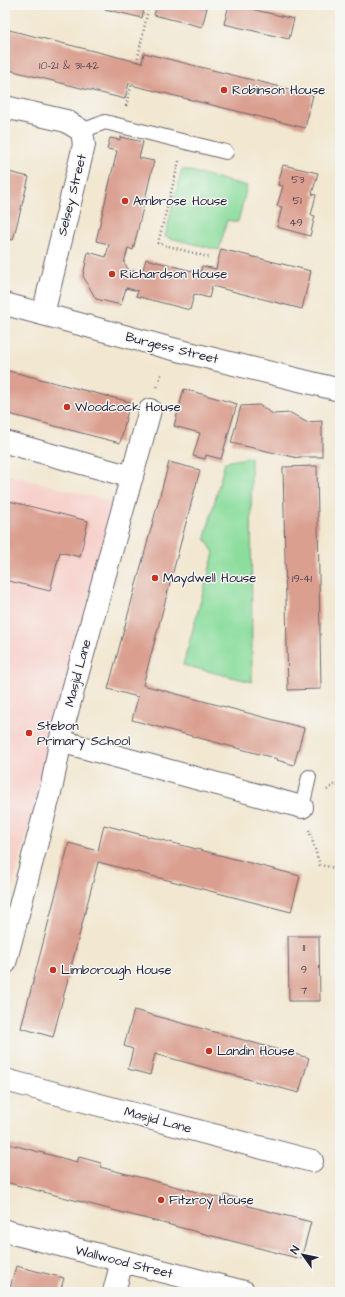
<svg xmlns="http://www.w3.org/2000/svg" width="345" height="1297" font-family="'Architects Daughter',sans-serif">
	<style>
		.built { fill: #f7d0cb }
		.green { fill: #8bdd9d; stroke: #56806c }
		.building { fill: #da9f8f }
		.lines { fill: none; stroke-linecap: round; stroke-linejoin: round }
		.lane-casing { stroke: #6b676f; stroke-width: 16 }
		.street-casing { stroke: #6b676f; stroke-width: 24 }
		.path { stroke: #6b676f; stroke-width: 2.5; stroke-dasharray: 1 3; stroke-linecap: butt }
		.lane { stroke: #fff; stroke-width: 14 }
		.street { stroke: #fff; stroke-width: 22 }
		.poi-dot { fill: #c8321e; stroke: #f6f6f2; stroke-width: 1.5 }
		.labels { text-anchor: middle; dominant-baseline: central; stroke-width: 3; stroke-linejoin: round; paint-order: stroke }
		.number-label { font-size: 11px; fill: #504150 }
		.poi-label { font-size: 13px; fill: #22223b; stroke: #f6f6f2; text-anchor: start }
		.street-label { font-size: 13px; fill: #22223b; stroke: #f6f6f2 }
	</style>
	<rect width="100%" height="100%" fill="#f6f6f2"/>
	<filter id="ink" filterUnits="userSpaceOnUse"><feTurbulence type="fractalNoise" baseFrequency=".025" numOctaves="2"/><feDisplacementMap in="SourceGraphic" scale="8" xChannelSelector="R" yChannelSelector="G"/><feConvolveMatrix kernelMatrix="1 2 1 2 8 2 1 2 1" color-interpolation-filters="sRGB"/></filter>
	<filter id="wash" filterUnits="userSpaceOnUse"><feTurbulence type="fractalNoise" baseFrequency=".012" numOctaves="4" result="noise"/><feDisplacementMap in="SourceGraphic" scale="16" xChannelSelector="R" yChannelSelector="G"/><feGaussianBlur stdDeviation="0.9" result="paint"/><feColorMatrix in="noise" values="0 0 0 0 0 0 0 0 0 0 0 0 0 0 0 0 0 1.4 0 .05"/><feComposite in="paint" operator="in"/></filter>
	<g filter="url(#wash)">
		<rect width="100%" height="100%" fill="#f2e7d0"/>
		<path class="built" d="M5,474L113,502L5,916Z"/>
		<path class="green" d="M182,169L247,186L238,222L227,220L219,250L165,237Z
			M251,457L252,682L183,665L214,553L205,538L225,462Z"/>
		<g id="blocks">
			<path class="building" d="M106,5H145L142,18L105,9Z
				M157,5H194L207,8L202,27L154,15Z
				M229,5H234L294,19L289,39L224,24Z
				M5,29L142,63L144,53L313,95L305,128L135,86L132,83H129L125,99L5,69Z
				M120,137L143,142L139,158L154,161L133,250L128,248L124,263L129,270L142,273L146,259L200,273L202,266L216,269L221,249L311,271L302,309L212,286L209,298L194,294L190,310L136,296L138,291L126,288L121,305L96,299L83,276L88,252L106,257L109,244L96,241L117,151L107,149L110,138L120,140Z
				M283,165L318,173L312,194L316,195L311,215L315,216L310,236L277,227L282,207L277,206L283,186L278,185Z
				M5,171L29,177L13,240L5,238Z
				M5,370L130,402L120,443L5,413Z
				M184,389L237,404L221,459L206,455L205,459L193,456L200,433L174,426Z
				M259,405L273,414L291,413L306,422L322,421V457H298V458L231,443L241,406Z
				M169,462L200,470L143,685L304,728L294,765L277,760L278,759L132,720L138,697L108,689Z
				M317,466L321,689L288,690L283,467Z
				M5,500L88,521L80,557L60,552L50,591L5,580Z
				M104,825L300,876L291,912L98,862L53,1037L21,1028L69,843L98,851Z
				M288,936H319L320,1001H289Z
				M134,1010L309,1058L299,1093L155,1054L150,1075L128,1069L133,1049L124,1046Z
				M5,1143L77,1162L79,1157L101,1163L100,1167L224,1199L225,1195L249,1201L248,1206L311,1222L301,1259L5,1182Z
				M16,1266L64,1278L60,1292H9Z"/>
		</g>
	</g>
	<g filter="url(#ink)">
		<use href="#blocks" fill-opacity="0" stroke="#6b676f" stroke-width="1"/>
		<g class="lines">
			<g class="lane-casing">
				<path id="lane" d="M82,131L105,122L226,152
					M302,807L309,777"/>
			</g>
			<g class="street-casing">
				<path id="street" d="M5,107L66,121L82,131L84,145L43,314
					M5,304L169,348L340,390
					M5,442L132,477
					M60,741L302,807
					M5,963L52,785L64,723L150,410
					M5,1080L312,1161
					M5,1231L244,1292
					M114,1292L122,1261"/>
			</g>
			<path class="path" d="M137,62L149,5
				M126,106L132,83
				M179,161L158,243L211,258
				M157,387L162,372
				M327,790L334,785L340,786
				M309,830L320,865L340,869"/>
			<use href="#lane" class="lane"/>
			<use href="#street" class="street"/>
		</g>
	</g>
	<g class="poi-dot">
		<circle cx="224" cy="90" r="4"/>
		<circle cx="125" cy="201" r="4"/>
		<circle cx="112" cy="274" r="4"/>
		<circle cx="67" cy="407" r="4"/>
		<circle cx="155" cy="578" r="4"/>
		<circle cx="29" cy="733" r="4"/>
		<circle cx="53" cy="970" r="4"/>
		<circle cx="209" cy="1051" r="4"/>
		<circle cx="161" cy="1200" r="4"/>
	</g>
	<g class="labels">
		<g class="number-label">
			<text x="69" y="65">10-21 &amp; 31-42</text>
			<text x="298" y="179">53</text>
			<text x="297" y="200">51</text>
			<text x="296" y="222">49</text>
			<text x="302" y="578">19-41</text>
			<text x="304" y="947">11</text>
			<text x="304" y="969">9</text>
			<text x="304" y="990">7</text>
		</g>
		<g class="poi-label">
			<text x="232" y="90">Robinson House</text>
			<text x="133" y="201">Ambrose House</text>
			<text x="120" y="274">Richardson House</text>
			<text x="75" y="407">Woodcock House</text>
			<text x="163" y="578">Maydwell House</text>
			<text x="37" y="726">Stebon<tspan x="37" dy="15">Primary School</tspan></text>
			<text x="61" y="970">Limborough House</text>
			<text x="217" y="1051">Landin House</text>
			<text x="169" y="1200">Fitzroy House</text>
		</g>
		<g class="street-label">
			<text transform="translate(72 195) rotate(-76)">Selsey Street</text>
			<text transform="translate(172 348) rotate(14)">Burgess Street</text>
			<text transform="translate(78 673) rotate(-75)">Masjid Lane</text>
			<text transform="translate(158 1120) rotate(15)">Masjid Lane</text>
			<text transform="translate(124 1262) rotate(14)">Wallwood Street</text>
		</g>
	</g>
	<rect width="345" height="1297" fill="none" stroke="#f6f6f2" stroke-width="20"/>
	<g transform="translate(303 1255) rotate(303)" stroke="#f6f6f2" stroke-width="3" paint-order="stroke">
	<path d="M0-3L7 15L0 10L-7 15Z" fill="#22223b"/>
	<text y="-6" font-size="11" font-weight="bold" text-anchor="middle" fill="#22223b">N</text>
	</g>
</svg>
